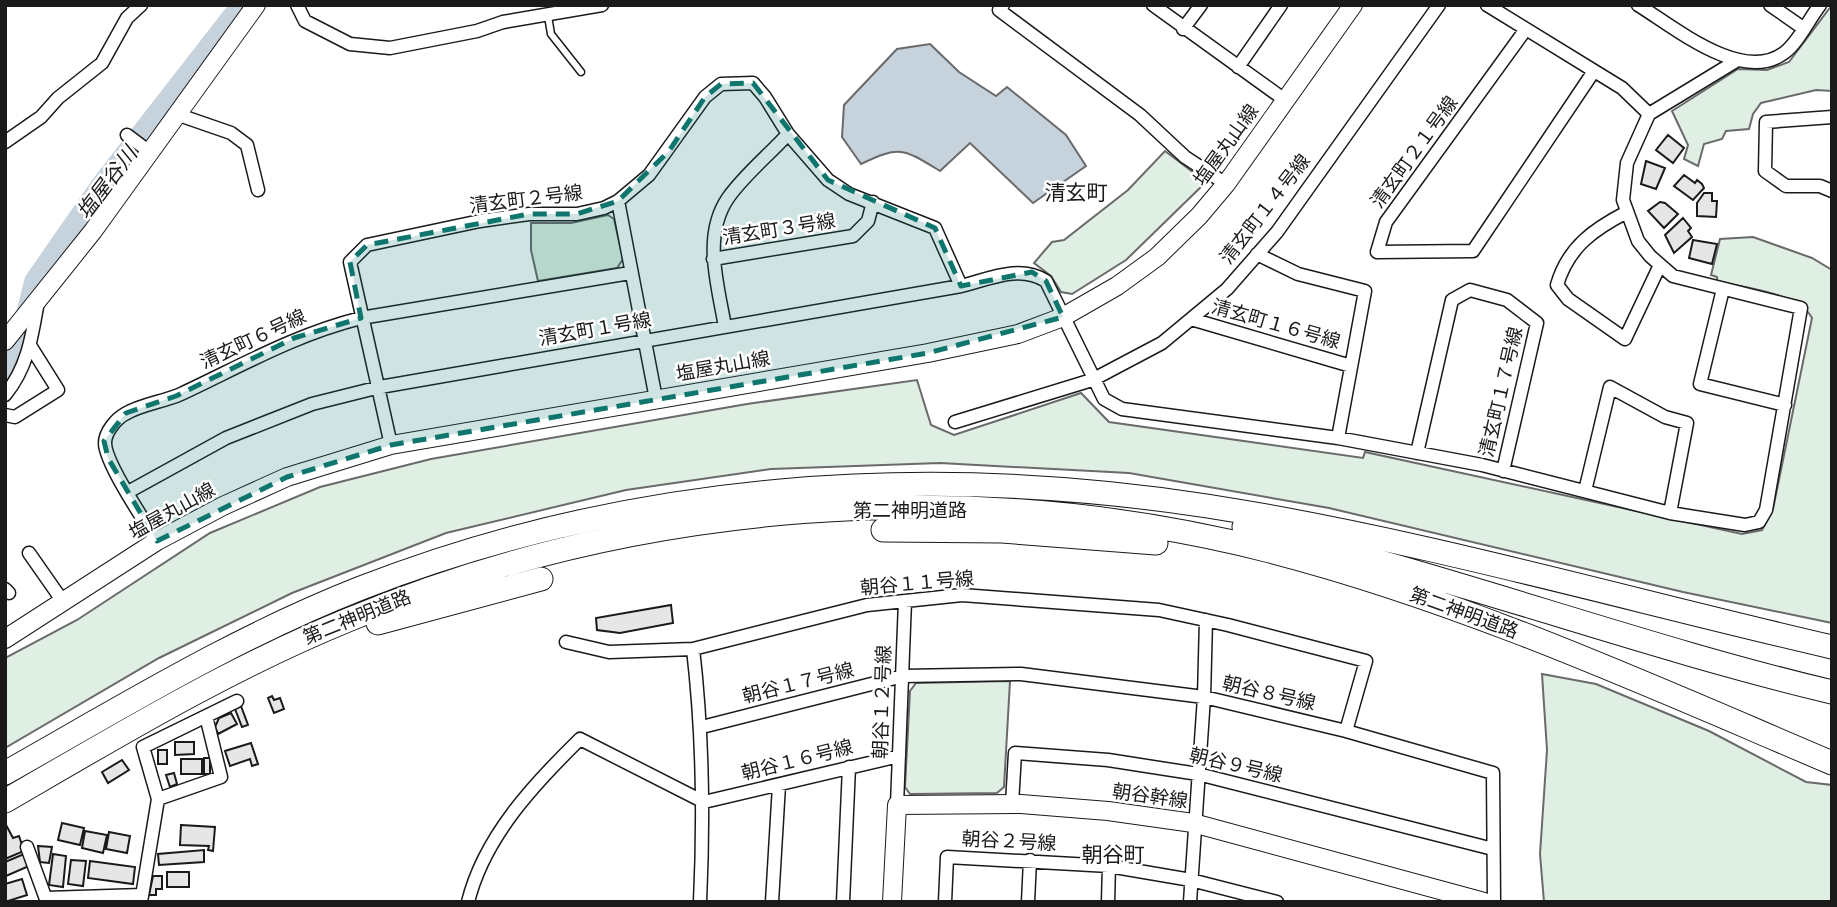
<svg xmlns="http://www.w3.org/2000/svg" width="1837" height="907" font-family="'Libre Baskerville','Noto Sans JP',serif">
	<style>
		.green { fill: #e0efe3; stroke: #6a6a6a; stroke-width: 2 }
		.water { fill: #c6d2dc; stroke: #6a6a6a; stroke-width: 2 }
		.lines { fill: none; stroke-linecap: round; stroke-linejoin: round }
		.river { stroke: #c6d2dc; stroke-width: 24 }
		.building { fill: #e6e6e6; stroke: #1a1a1a; stroke-width: 2 }
		.lane-casing { stroke: #1a1a1a; stroke-width: 9 }
		.street-casing { stroke: #1a1a1a; stroke-width: 15 }
		.secondary-casing { stroke: #1a1a1a; stroke-width: 20 }
		.highway-casing { stroke: #1a1a1a; stroke-width: 25 }
		.lane { stroke: #fff; stroke-width: 6 }
		.street { stroke: #fff; stroke-width: 12 }
		.secondary { stroke: #fff; stroke-width: 18 }
		.highway { stroke: #fff; stroke-width: 23 }
		.marked { fill: #0f766e; fill-opacity: 0.2; stroke: #0f766e; stroke-width: 5; stroke-dasharray: 14 9; stroke-linejoin: round }
		.labels { text-anchor: middle; dominant-baseline: central; stroke-width: 5; stroke-linejoin: round; paint-order: stroke }
		.street-label { font-size: 19px; fill: #1a1a1a; stroke: #fff }
		.water-label { font-size: 21px; font-style: italic; fill: #1a1a1a; stroke: #fff }
		.neighbourhood-label { font-size: 21px; fill: #1a1a1a; stroke: #fff }
	</style>
	<rect width="100%" height="100%" fill="#fff"/>
	<path class="green" d="M1832,5V91L1816,90L1761,103L1753,114L1749,129L1726,131L1722,139L1704,144L1698,166L1684,159L1688,145L1672,111L1738,69L1767,70L1789,62Z
		M1165,151L1206,182L1126,260L1072,294L1061,292L1051,276L1034,263L1052,242L1064,240L1128,190Z
		M608,215L614,219L623,259L617,268L538,281L531,250V223H571Z
		M1753,237L1812,258L1832,270V623L1683,592L1329,508L1129,473L940,463L771,469L626,490L446,533L292,593L159,658L5,748V658L77,620L210,533L320,487L431,459L747,404L917,380L931,425L954,435L1081,393L1109,422L1363,458L1365,452L1742,534L1762,530L1773,509L1812,318C1800,293 1743,288 1717,281V277L1711,275L1720,239Z
		M1542,674L1596,684L1709,731L1806,782L1832,785V902H1544L1540,854L1547,750Z
		M1010,681L1004,787L997,793L910,794L905,787L910,691L916,683Z"/>
	<path class="water" d="M930,44L959,72L996,96L1007,87L1066,135L1086,166L1033,203L970,143L940,171C904,149 900,145 861,164L842,137L844,105L897,49Z"/>
	<g class="lines">
		<path class="river" d="M5,381L18,356L36,282L104,184L241,8L248,5"/>
	</g>
	<path class="building" d="M1668,135L1684,148L1673,163L1656,150Z
		M1646,161L1665,168L1656,189L1641,184Z
		M1684,175L1695,183L1697,180L1702,184L1704,188L1693,200L1674,186Z
		M1704,193H1712V201H1717L1716,217L1697,216V203Z
		M1660,202L1665,203L1678,214L1664,228L1648,211Z
		M1683,218L1691,228L1688,231L1692,237L1674,253L1665,235Z
		M1693,240L1717,244L1712,264L1689,258Z
		M671,605L673,623L620,633L597,630L596,618Z
		M272,696L274,700L280,698L284,709L274,713L268,698Z
		M241,706L248,725L242,727L235,709Z
		M231,713L237,724L218,734L215,727L219,718Z
		M175,742H194V754L175,755Z
		M251,743L258,764L252,766L250,759L230,766L225,751Z
		M158,750H167V764H158Z
		M204,758H210V774H204Z
		M181,759H202V774H181Z
		M122,760L129,770L108,783L102,772Z
		M174,773L177,784L170,787L166,775Z
		M5,823L13,838L19,836L24,851L5,859Z
		M62,823L84,828L80,845L58,840Z
		M181,825L215,827L213,851L208,850L209,846L180,845Z
		M85,831L107,835L103,853L82,848Z
		M109,832L130,836L127,853L106,849Z
		M38,846L52,847L49,863L40,862Z
		M204,850V862L159,865L158,854Z
		M24,854L29,866L6,876L5,862Z
		M53,854L66,856L63,887L49,885Z
		M71,860L86,861L83,886L68,884Z
		M90,861L135,867L133,884L88,878Z
		M167,872H189V887H167Z
		M153,876H162V889H156V895H149Z
		M22,879L27,895L5,902V884Z"/>
	<g class="lines">
		<g class="lane-casing">
			<path id="lane" d="M548,16L551,34L581,72"/>
		</g>
		<g class="street-casing">
			<path id="street" d="M297,5L305,21L350,44L390,48L477,31L503,22L602,5
				M1003,5L999,10L1140,115L1185,157L1226,184
				M1153,5L1285,100
				M1638,5C1674,27 1742,84 1784,53C1798,43 1809,19 1820,5
				M1770,5L1803,28
				M1183,29L1201,5
				M1526,29L1386,222L1377,252L1473,251L1594,71
				M1238,67L1281,5
				M1649,114L1736,61
				M179,115L231,133L247,145L258,190
				M1832,117L1766,122L1765,171L1786,186H1820L1832,191
				M127,135L151,153
				M5,142L41,117L58,98L102,63L127,18L141,5
				M618,201L656,399
				M1627,212C1594,229 1568,247 1557,285L1568,299L1625,339L1660,265
				M1257,254L1298,274L1365,291L1338,438
				M713,259L853,236L868,221L873,202
				M1723,289L1700,384L1785,405
				M1191,319L1351,366
				M725,327C718,285 702,236 728,198C744,175 769,155 788,134
				M5,395C28,367 32,336 38,301
				M5,415L15,417L58,390L31,347
				M955,422L1092,380L1162,343L1227,289L1277,232L1439,5
				M391,445L350,262L367,245L480,221L529,214H577L604,208L618,201L649,175L705,97L721,84L753,83L765,97L788,134L828,180L849,194L935,228L961,286
				M1417,453L1452,300L1470,290L1507,300L1537,323L1503,471
				M1585,491L1610,387L1665,417L1687,423L1670,513
				M128,492L226,438L312,404L380,387L961,286C989,279 1020,264 1046,281L1104,399L1122,409L1338,438L1482,465L1670,513L1745,525L1759,522L1766,510L1801,308L1673,276L1650,256L1638,241L1623,200L1627,163L1649,114L1622,88L1487,5
				M157,541C145,522 105,463 105,443C105,432 116,419 125,414C142,404 163,402 181,394C243,365 294,335 361,318L630,273
				M29,553L64,603
				M5,589L9,593
				M566,642L609,652L693,649
				M702,727L903,676L1021,674L1204,697L1346,731L1493,773L1494,902
				M158,799L221,777L206,716
				M1012,804L1015,753L1108,760L1198,774L1493,849
				M897,805L905,601
				M27,847L47,902
				M46,898L142,895
				M141,902L158,799L143,747L237,701
				M468,902C484,837 534,784 580,739L704,802L899,756
				M700,902C704,816 703,734 693,649L867,605L962,595L1159,610L1228,625L1366,661L1346,731
				M772,902L779,785
				M843,902L849,767
				M945,902L947,857L1109,866L1191,880L1277,902
				M1028,902L1030,860
				M1108,902L1109,866
				M1190,902L1204,697L1206,620"/>
		</g>
		<g class="secondary-casing">
			<path id="secondary" d="M5,341L93,231L256,5
				M5,639L157,541L223,506L287,477L391,445L928,353L1018,334L1063,317L1117,286L1157,257L1199,216L1226,184L1353,5
				M892,902L897,805L1021,804L1108,811L1193,823L1484,902"/>
		</g>
		<g class="highway-casing">
			<path id="highway" d="M1244,527C1442,572 1634,645 1832,692
				M883,530L1002,531L1156,543
				M378,623L541,579
				M5,773C122,707 236,637 361,588C630,483 923,462 1207,506C1418,539 1624,599 1832,647
				M5,801C117,736 228,669 348,620C635,500 967,474 1270,551C1464,601 1648,685 1832,763"/>
		</g>
		<use href="#lane" class="lane"/>
		<use href="#street" class="street"/>
		<use href="#secondary" class="secondary"/>
		<use href="#highway" class="highway"/>
	</g>
	<path class="marked" d="M753,83L828,180L935,228L961,286L1032,272L1046,281L1063,317L928,353L391,445L287,477L157,541L108,458L104,441L126,413L176,396L294,338L361,318L350,262L367,245L529,214H577L618,201L669,151L705,97L721,84Z"/>
	<g class="labels">
		<g class="street-label">
			<text transform="translate(1226 145) rotate(-54)">塩屋丸山線</text>
			<text transform="translate(1414 152) rotate(-54)">清玄町２１号線</text>
			<text transform="translate(526 199) rotate(-7)">清玄町２号線</text>
			<text transform="translate(1265 209) rotate(-52)">清玄町１４号線</text>
			<text transform="translate(779 229) rotate(-9)">清玄町３号線</text>
			<text transform="translate(1276 324) rotate(16)">清玄町１６号線</text>
			<text transform="translate(595 329) rotate(-10)">清玄町１号線</text>
			<text transform="translate(253 339) rotate(-25)">清玄町６号線</text>
			<text transform="translate(723 366) rotate(-10)">塩屋丸山線</text>
			<text transform="translate(1501 392) rotate(-77)">清玄町１７号線</text>
			<text x="910" y="510">第二神明道路</text>
			<text transform="translate(172 511) rotate(-29)">塩屋丸山線</text>
			<text transform="translate(917 583) rotate(-5)">朝谷１１号線</text>
			<text transform="translate(1464 613) rotate(20)">第二神明道路</text>
			<text transform="translate(357 617) rotate(-22)">第二神明道路</text>
			<text transform="translate(798 683) rotate(-14)">朝谷１７号線</text>
			<text transform="translate(1269 693) rotate(13)">朝谷８号線</text>
			<text transform="translate(882 702) rotate(-88)">朝谷１２号線</text>
			<text transform="translate(797 760) rotate(-14)">朝谷１６号線</text>
			<text transform="translate(1236 765) rotate(13)">朝谷９号線</text>
			<text transform="translate(1150 796) rotate(8)">朝谷幹線</text>
			<text transform="translate(1009 841) rotate(3)">朝谷２号線</text>
		</g>
		<g class="water-label">
			<text transform="translate(107 183) rotate(-53)">塩屋谷川</text>
		</g>
		<g class="neighbourhood-label">
			<text x="1076" y="193">清玄町</text>
			<text x="1113" y="855">朝谷町</text>
		</g>
	</g>
	<rect width="1837" height="907" fill="none" stroke="#1a1a1a" stroke-width="14"/>
</svg>
